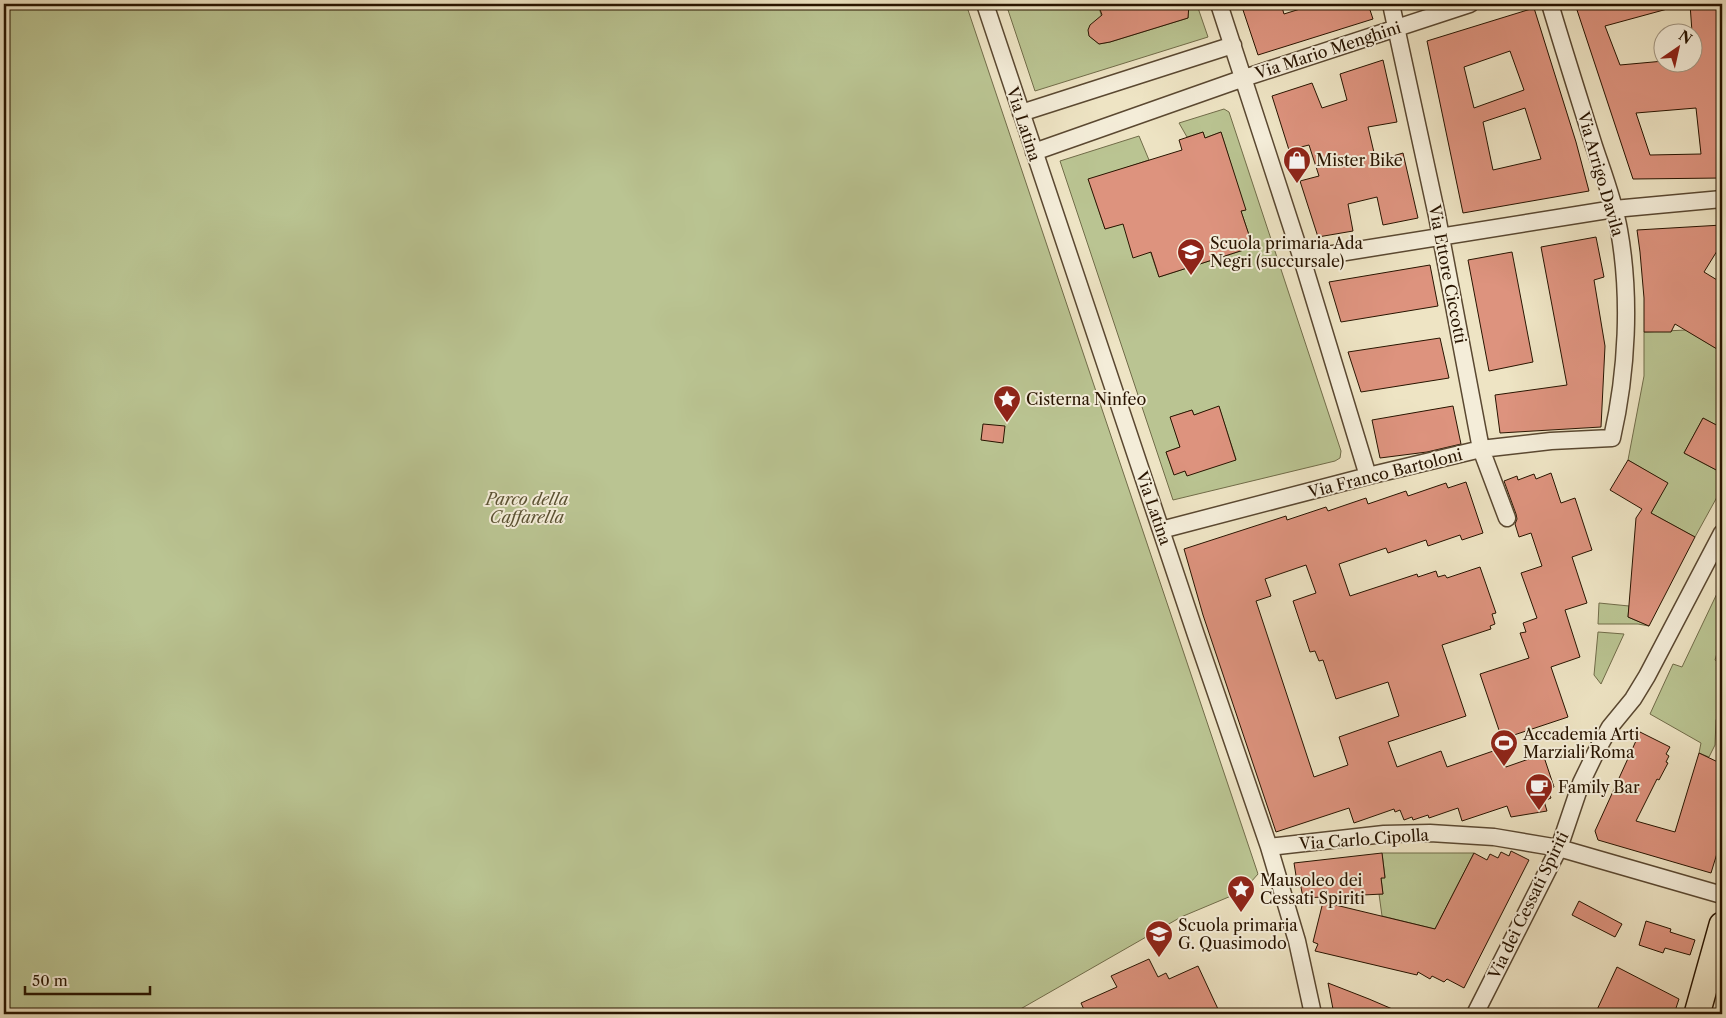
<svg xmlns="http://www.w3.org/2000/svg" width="1726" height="1018" font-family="'Libre Caslon Text',serif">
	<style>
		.green { fill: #bac492; stroke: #716c49; fill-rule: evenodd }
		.building { fill: #dd937e; stroke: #281400; fill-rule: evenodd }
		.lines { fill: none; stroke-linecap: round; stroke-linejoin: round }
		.minor-casing { stroke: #5a4831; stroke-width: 19 }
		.primary-casing { stroke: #281400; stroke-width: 28 }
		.minor { stroke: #f4edd9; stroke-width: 16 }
		.primary { stroke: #eee4c4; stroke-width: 25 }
		.labels { text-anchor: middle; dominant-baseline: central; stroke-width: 4; stroke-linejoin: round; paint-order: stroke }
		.street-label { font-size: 16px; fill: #281400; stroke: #f4edd9 }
		.poi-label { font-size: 16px; fill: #281400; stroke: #f4edd9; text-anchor: start }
		.park-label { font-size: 16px; font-style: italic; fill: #5b5233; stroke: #f4edd9 }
	</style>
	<rect width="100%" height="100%" fill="#eee4c4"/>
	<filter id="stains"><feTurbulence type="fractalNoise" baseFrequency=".004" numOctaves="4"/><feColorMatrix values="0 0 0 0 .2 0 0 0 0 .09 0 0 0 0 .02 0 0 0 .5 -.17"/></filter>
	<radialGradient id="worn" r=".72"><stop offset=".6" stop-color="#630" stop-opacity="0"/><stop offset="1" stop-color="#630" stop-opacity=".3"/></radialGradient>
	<path class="green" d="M4,4H966L1258,874L1243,891L1181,917L1017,1011L1014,1014H4Z
		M1006,4H1098L1102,18L1089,36L1099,44L1110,42L1188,18V8L1197,5L1208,37L1035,91Z
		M1224,109L1229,112L1341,451L1340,458L1335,461L1173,500L1060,161L1139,136L1149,160L1089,180L1105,229L1173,207L1144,233L1159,277L1253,247L1241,211L1245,210L1221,132L1205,138L1203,132L1187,137L1179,123ZM1219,407L1236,459L1187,475L1185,471L1174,474L1166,452L1180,447L1171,417L1192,410L1194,415Z
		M1686,330L1722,352V428L1703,418L1684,453L1722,473V488L1695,537L1651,513L1667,483L1628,460L1644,376V332Z
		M1722,583V623L1718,631L1719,646L1715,660L1722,665V710L1716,720L1715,745L1709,757L1699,753L1701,743L1650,714L1673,664L1682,667Z
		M1599,603L1629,606L1628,617L1649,626L1638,624H1598Z
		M1598,632L1624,634L1601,684L1594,675Z
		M1382,853H1474L1435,929L1382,916L1379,894H1383L1381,878L1385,877Z"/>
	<path class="building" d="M1098,4H1189L1188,18L1110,42L1099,44L1089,36L1088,30L1090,25L1102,15Z
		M1241,4H1281L1284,14L1316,4H1368L1373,19L1258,55Z
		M1575,4H1670L1671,8L1605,26L1620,65L1664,61L1694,62V32H1692L1690,4H1721L1722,178L1633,179ZM1696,108L1701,154L1650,155L1636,113Z
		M1534,8L1576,142L1589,191L1463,213L1427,41ZM1510,51L1524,90L1474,108L1464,67ZM1525,108L1541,159L1493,170L1483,122Z
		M1383,60L1397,122L1368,127L1376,161L1403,153L1418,218L1383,225L1377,197L1348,204L1353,231L1318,237L1300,181L1319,176L1309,145L1289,150L1272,96L1312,83L1322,108L1347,100L1340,74Z
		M1203,132L1205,138L1221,132L1246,210L1241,211L1253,247L1159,277L1151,252L1133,258L1123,224L1105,229L1088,179L1182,150L1179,140Z
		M1722,225V243L1704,272L1722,283V352L1675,324L1671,332H1644V298L1640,252L1637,230Z
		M1596,237L1604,277L1594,280L1605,346L1601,427L1500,433L1495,395L1567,385L1541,247Z
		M1512,252L1533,362L1489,371L1468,260Z
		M1430,265L1438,306L1341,322L1329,282Z
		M1440,338L1449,378L1361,392L1348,352Z
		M1219,406L1236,460L1187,476L1185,471L1174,475L1166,452L1180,447L1170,417L1192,410L1194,415Z
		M1453,406L1461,444L1427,452L1380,458L1372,420Z
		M1703,418L1722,428V473L1684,453Z
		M983,424L1005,426L1003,443L981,440Z
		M1628,460L1668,483L1651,513L1695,537L1649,626L1628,617L1636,518L1642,509L1610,490Z
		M1551,473L1561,503L1575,498L1592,550L1572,557L1587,603L1565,610L1580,657L1551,667L1568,717L1502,739L1480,674L1529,658L1520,633L1526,632L1523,623L1537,618L1521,573L1542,566L1531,533L1519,537L1515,524L1517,519L1516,514L1504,481L1517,476L1518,480L1534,474L1536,479Z
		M1466,482L1483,533L1462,540L1460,535L1428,546L1426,540L1388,553L1386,548L1339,564L1350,596L1417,574L1418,577L1436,571L1438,577L1445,575L1447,578L1480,567L1496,613L1492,614L1495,624L1490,626L1491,629L1442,645L1466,716L1388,742L1397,767L1441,751L1447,767L1499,749L1506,767L1543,754L1554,787L1547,789L1551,798L1544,801L1547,811L1511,817L1507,806L1462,821L1458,808L1429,818L1428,815L1413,820L1412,817L1404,820L1400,810L1395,812L1394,809L1354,823L1349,808L1276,832L1203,615L1184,549L1286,516L1287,520L1326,507L1328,511L1366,498L1368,504L1406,491L1408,496L1446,483L1448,488ZM1306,565L1316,593L1293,601L1310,652L1315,651L1319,661L1323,660L1336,699L1388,682L1399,716L1339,737L1348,765L1314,777L1256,601L1271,596L1265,579Z
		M1640,732L1670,747L1666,754L1669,756L1666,762L1668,763L1659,780L1657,779L1636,821L1675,832L1699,753L1722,764V837L1711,873L1598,840L1595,831Z
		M1511,851L1529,860L1464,988L1447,979L1444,982L1432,976L1430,979L1418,972L1417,975L1315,951L1318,944L1313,942L1323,902L1435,929L1474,853L1487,860L1490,854L1498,858L1501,852L1509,856Z
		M1382,853L1385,878H1381L1383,894L1303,898L1300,882H1297L1294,863Z
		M1579,901L1622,924L1615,937L1572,915Z
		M1646,921L1671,929L1670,932L1695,940L1690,955L1665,948L1663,953L1639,945Z
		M1149,959L1158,977L1166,973L1169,979L1198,966L1218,1009L1206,1014H1086L1081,1003L1117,987L1111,976Z
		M1617,967L1679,999L1674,1014H1595Z
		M1328,983L1369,999L1404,1014H1337L1333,1009Z"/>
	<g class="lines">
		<g class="minor-casing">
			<path id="minor" d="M985,4L1196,635L1269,847L1297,941L1313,1014
				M1219,4L1302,259L1368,476
				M1391,4L1437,216L1481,449L1507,518
				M1021,113L1233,45
				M1034,152L1244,78L1470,4
				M1302,259L1614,209L1722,199
				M1161,530L1368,476L1481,449L1551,441L1612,438C1627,372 1631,297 1619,230C1614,201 1603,173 1594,146C1579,98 1564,51 1550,4
				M1269,847L1384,834L1430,833L1494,837L1559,848L1722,895
				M1475,1014L1559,848L1581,783L1597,750L1610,727L1633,699L1647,676L1722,533"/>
		</g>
		<g class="primary-casing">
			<path id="primary" d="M1697,1014L1722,925"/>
		</g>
		<use href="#minor" class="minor"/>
		<use href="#primary" class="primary"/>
	</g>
	<defs>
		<g id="shop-pin" transform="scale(1.4375)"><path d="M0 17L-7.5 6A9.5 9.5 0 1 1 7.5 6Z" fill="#8f2418" stroke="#f4edd9"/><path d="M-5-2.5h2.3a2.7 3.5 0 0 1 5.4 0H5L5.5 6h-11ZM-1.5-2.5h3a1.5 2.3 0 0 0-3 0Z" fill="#fff"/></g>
		<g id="school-pin" transform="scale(1.4375)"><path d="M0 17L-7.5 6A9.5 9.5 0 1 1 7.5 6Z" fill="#8f2418" stroke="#f4edd9"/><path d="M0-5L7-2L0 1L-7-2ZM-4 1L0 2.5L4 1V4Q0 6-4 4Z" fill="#fff"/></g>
		<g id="sight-pin" transform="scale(1.4375)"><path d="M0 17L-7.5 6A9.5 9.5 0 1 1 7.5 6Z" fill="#8f2418" stroke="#f4edd9"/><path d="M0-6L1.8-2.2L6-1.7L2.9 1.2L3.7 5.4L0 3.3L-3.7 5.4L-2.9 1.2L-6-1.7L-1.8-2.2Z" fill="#fff"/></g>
		<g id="stadium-pin" transform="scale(1.4375)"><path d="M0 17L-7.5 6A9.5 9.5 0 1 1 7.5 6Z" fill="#8f2418" stroke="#f4edd9"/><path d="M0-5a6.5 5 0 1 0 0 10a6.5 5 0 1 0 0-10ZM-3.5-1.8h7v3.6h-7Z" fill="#fff"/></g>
		<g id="cafe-pin" transform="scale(1.4375)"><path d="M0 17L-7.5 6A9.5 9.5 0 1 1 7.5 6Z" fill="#8f2418" stroke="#f4edd9"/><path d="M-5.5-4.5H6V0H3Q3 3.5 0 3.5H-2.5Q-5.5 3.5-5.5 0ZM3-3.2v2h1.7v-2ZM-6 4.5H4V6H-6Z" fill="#fff"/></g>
	</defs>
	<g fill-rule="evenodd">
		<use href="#shop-pin" x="1297" y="160"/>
		<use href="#school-pin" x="1191" y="252"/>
		<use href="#sight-pin" x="1007" y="399"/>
		<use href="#stadium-pin" x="1504" y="743"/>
		<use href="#cafe-pin" x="1539" y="787"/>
		<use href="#sight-pin" x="1241" y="889"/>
		<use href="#school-pin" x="1159" y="934"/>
	</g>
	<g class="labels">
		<g class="street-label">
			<text transform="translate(1328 50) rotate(-18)">Via Mario Menghini</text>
			<text transform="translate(1024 124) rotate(72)">Via Latina</text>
			<text transform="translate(1601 174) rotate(74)">Via Arrigo Davila</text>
			<text transform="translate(1448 274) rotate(79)">Via Ettore Ciccotti</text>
			<text transform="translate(1385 473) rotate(-14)">Via Franco Bartoloni</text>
			<text transform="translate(1154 508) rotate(71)">Via Latina</text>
			<text transform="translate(1364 839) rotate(-4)">Via Carlo Cipolla</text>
			<text transform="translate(1528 905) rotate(-64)">Via dei Cessati Spiriti</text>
		</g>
		<g class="poi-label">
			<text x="1316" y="160">Mister Bike</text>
			<text x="1210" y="243">Scuola primaria Ada<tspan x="1210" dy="18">Negri (succursale)</tspan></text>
			<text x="1026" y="399">Cisterna Ninfeo</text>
			<text x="1523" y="734">Accademia Arti<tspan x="1523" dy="18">Marziali Roma</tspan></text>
			<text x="1558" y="787">Family Bar</text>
			<text x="1260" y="880">Mausoleo dei<tspan x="1260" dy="18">Cessati Spiriti</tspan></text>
			<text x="1178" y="925">Scuola primaria<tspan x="1178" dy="18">G. Quasimodo</tspan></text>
		</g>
		<g class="park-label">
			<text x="527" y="499">Parco della<tspan x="527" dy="18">Caffarella</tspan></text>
		</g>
	</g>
	<rect width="1726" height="1018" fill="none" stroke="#eee4c4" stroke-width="20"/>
	<rect x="5" y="5" width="1716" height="1008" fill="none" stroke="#281400" stroke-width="2.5"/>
	<rect x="10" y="10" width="1706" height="998" fill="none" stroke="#281400"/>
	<g transform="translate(1678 48) rotate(34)"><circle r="24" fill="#f4edd9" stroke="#a29682"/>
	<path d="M0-4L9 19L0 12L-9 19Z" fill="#8f2418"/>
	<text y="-8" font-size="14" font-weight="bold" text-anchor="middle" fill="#281400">N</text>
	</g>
	<path d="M25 986v8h125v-8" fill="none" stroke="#281400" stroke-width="2.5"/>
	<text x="32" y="986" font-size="15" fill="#281400" stroke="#f4edd9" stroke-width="4" paint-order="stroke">50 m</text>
	<rect width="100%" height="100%" filter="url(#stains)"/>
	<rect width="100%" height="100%" fill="url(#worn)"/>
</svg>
